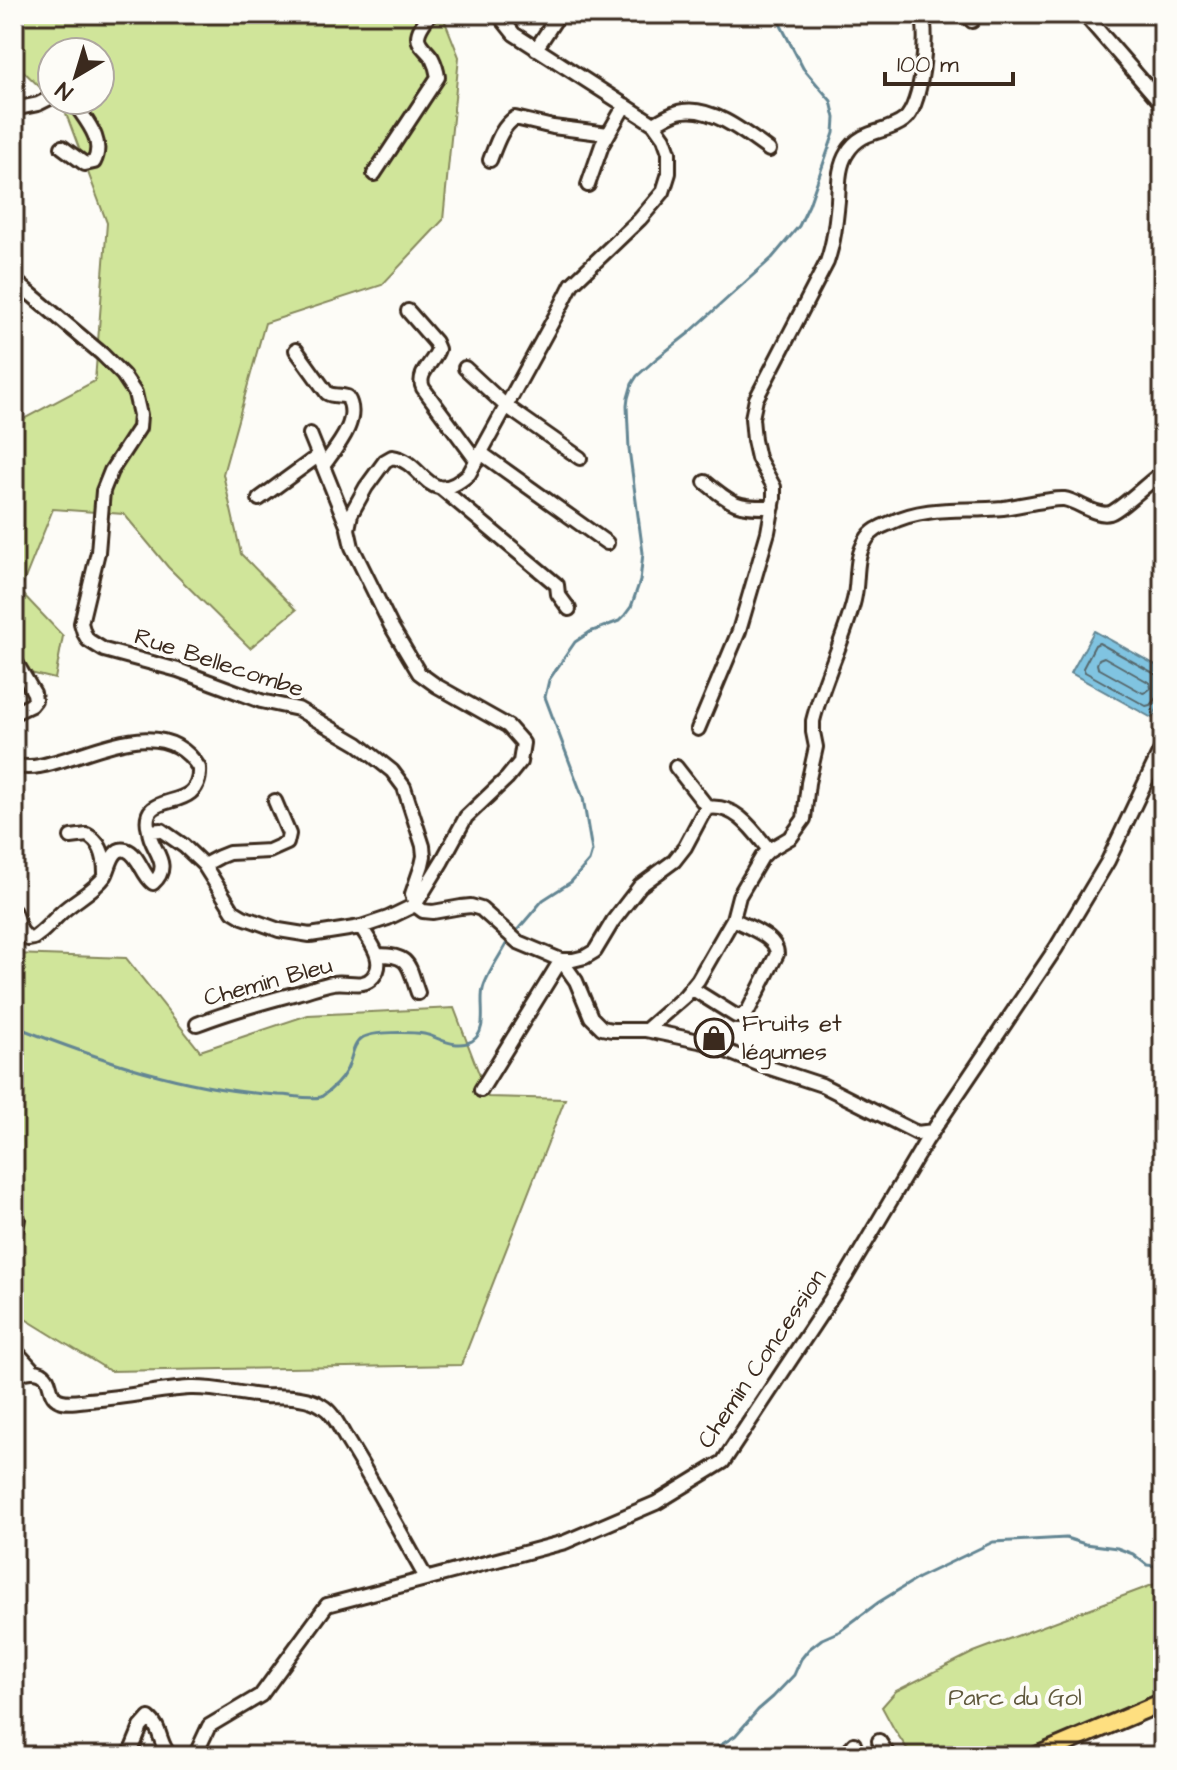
<svg xmlns="http://www.w3.org/2000/svg" width="1177" height="1770" font-family="'Architects Daughter',sans-serif">
	<style>
		.green { fill: #d0e59a; stroke: #86885c; stroke-width: 2 }
		.water { fill: #80c4e1; stroke: #648693; stroke-width: 2 }
		.lines { fill: none; stroke-linecap: round; stroke-linejoin: round }
		.shore { stroke: #57686c; stroke-width: 2 }
		.stream { stroke: #648693; stroke-width: 3 }
		.minor-casing { stroke: #3b2a1e; stroke-width: 18 }
		.major-casing { stroke: #3b2a1e; stroke-width: 22 }
		.minor { stroke: #fdfcf7; stroke-width: 12 }
		.major { stroke: #fedf80; stroke-width: 16 }
		.labels { text-anchor: middle; dominant-baseline: central; stroke-width: 8; stroke-linejoin: round; paint-order: stroke }
		.street-label { font-size: 24px; fill: #3b2a1e; stroke: #fdfcf7 }
		.poi-label { font-size: 24px; fill: #3b2a1e; stroke: #fdfcf7; text-anchor: start }
		.park-label { font-size: 24px; fill: #60593d; stroke: #fdfcf7 }
	</style>
	<rect width="100%" height="100%" fill="#fdfcf7"/>
	<filter id="ink" filterUnits="userSpaceOnUse"><feTurbulence type="fractalNoise" baseFrequency=".0125" numOctaves="2"/><feDisplacementMap in="SourceGraphic" scale="16" xChannelSelector="R" yChannelSelector="G"/><feConvolveMatrix kernelMatrix="1 2 1 2 8 2 1 2 1" color-interpolation-filters="sRGB"/></filter>
	<g filter="url(#ink)">
		<path class="green" d="M14,14H442L459,57L443,220L382,285L265,323L223,474L241,554L296,610L250,648L168,567L124,514L53,509L20,591L63,636L55,679L14,669V424L95,381L107,223L65,111L54,100H100V52H52V99L14,62Z
			M14,954L126,958L200,1051L308,1015L454,1008L488,1097L565,1099L461,1365L110,1371L14,1312Z
			M1163,1581V1697L1023,1756H912L894,1729L882,1707L896,1691L974,1652Z"/>
		<path class="water" d="M1094,631L1163,669V699L1152,718L1071,673Z"/>
		<g class="lines">
			<path class="shore" d="M1104,657L1150,683L1151,688L1146,692L1143,693L1098,668L1097,664L1099,659Z
				M1163,676L1157,675L1099,643L1095,645L1083,668L1085,672L1146,706L1150,705L1156,698L1163,697"/>
			<path class="stream" d="M514,934L543,900L571,882L589,861L592,851L583,798L545,697L549,680L575,642L590,632L619,621L625,615L631,607L640,581L643,553L629,449L627,406L628,398L632,384L637,376L656,359L689,333L772,258L799,226L809,205L834,133L835,118L831,101L803,68L775,14
				M14,1026C98,1059 186,1090 278,1095C292,1095 307,1100 321,1097C331,1090 340,1082 346,1071C352,1061 352,1044 362,1038C373,1031 411,1032 424,1034C439,1037 455,1050 472,1041C489,1031 479,1004 483,989C486,975 502,953 509,939
				M703,1756L735,1736L758,1710L773,1697L794,1675L801,1659L809,1649L822,1639L840,1631L879,1602L918,1578L993,1542L1066,1538L1085,1544L1117,1548L1133,1554L1147,1565L1163,1567"/>
			<g class="minor-casing">
				<path id="minor" d="M966,14L972,21
					M1084,14L1163,105
					M536,49L559,14
					M14,109L38,104L52,97
					M654,124C663,119 673,112 683,111C712,106 747,134 769,150
					M62,147L85,164L94,162C105,141 87,122 75,104L70,100
					M490,160C496,145 501,127 515,118L553,127L608,134
					M374,174L438,77C437,70 435,64 432,58C428,51 418,45 418,37C418,29 426,20 430,14
					M588,185L602,145L625,105
					M14,280L102,354L123,375L135,393L140,415L139,428L111,471L103,491L98,552L81,623L84,633L88,640L104,650L178,670L261,701L298,709L358,744L392,771L404,787L423,846L424,856L422,865L412,894L415,905L423,911L433,912L461,907L471,906L481,909L518,942L561,960L576,981L591,1017L602,1028L612,1030H646L704,1042L758,1064L822,1085L917,1133L933,1131
					M408,311L435,342L438,349C434,363 416,373 423,388L477,461
					M296,350L327,393C333,397 340,394 347,397C362,419 336,448 323,466
					M465,368L506,406L580,458
					M310,434L348,528
					M481,453L607,543
					M705,482C733,505 737,508 773,507
					M441,488L557,585L558,594L569,609
					M259,499L318,456
					M14,659L34,693L35,700L31,705L14,713
					M698,729L739,631L768,532L774,499V487L758,458L754,440L752,418L756,399L827,262C834,242 836,222 838,201C839,185 838,167 847,153C862,128 887,134 904,120C922,106 929,35 922,14
					M14,766C22,767 31,768 39,766C88,758 163,709 199,768C202,817 137,786 149,831
					M676,767L708,808
					M71,837L87,835C101,842 105,858 105,873
					M204,865L219,857L229,853L269,851L287,843L289,834L275,801
					M14,912L21,931L28,939C34,938 33,939 39,934C47,928 54,919 62,912C75,900 94,891 105,876C110,868 112,846 126,850C139,854 142,875 153,883C174,864 150,849 149,831L161,830L184,846L204,865L233,911L243,917L279,930L310,935L361,927L388,918L415,905L442,861L466,817L507,778L520,762L523,743L508,726L437,686L419,673L391,626L352,547L348,529L351,514L366,487L385,461L392,457C425,461 427,511 469,474L561,306L572,284L640,219L663,192L669,173V152L664,138L654,124L514,34L498,14
					M378,955C411,955 408,965 418,993
					M691,988L736,1016H741L748,1011L777,954C777,936 747,927 733,919
					M197,1024C230,1011 263,1002 297,993C309,990 321,985 333,983C347,980 363,989 373,977C387,961 370,942 361,927
					M646,1030L685,996L698,980L733,919L739,896L762,857L769,850L791,837L804,819L808,783L816,747L813,732V721C823,680 844,641 854,600C859,580 854,559 866,540C871,531 880,527 890,523C927,505 964,512 1003,508C1018,506 1051,498 1064,499C1078,501 1095,517 1110,513C1120,510 1151,480 1163,472
					M481,1090L561,960H573L585,957L595,951L613,921L640,886L674,861L685,847L702,815L708,808C736,804 753,830 769,850
					M14,1213L18,1219L16,1230L14,1232
					M14,1349L34,1371
					M14,1376C23,1371 40,1367 47,1378C51,1385 50,1395 57,1399C65,1404 79,1401 88,1400C122,1398 156,1390 190,1388C215,1387 239,1394 263,1396C281,1397 307,1395 322,1406C334,1413 340,1429 347,1440C375,1485 400,1532 426,1578
					M879,1741L889,1756
					M129,1756L141,1727L149,1718C162,1728 159,1746 171,1756
					M195,1756L209,1726L261,1695L327,1605L565,1542L656,1503L723,1462L846,1276L926,1141L1056,948L1108,861L1163,745
					M845,1756L854,1744"/>
			</g>
			<g class="major-casing">
				<path id="major" d="M1036,1756L1163,1702"/>
			</g>
			<use href="#minor" class="minor"/>
			<use href="#major" class="major"/>
		</g>
	</g>
	<defs>
		<g id="shop-ring" transform="scale(2)"><circle r="9.5" fill="#fdfcf7" stroke="#3b2a1e" stroke-width="1.5"/><path d="M-5-2.5h2.3a2.7 3.5 0 0 1 5.4 0H5L5.5 6h-11ZM-1.5-2.5h3a1.5 2.3 0 0 0-3 0Z" fill="#3b2a1e"/></g>
	</defs>
	<g fill-rule="evenodd">
		<use href="#shop-ring" x="714" y="1038"/>
	</g>
	<g class="labels">
		<g class="street-label">
			<text transform="translate(219 663) rotate(18)">Rue Bellecombe</text>
			<text transform="translate(268 982) rotate(-15)">Chemin Bleu</text>
			<text transform="translate(762 1359) rotate(-56)">Chemin Concession</text>
		</g>
		<g class="poi-label">
			<text x="742" y="1024">Fruits et<tspan x="742" dy="28">légumes</tspan></text>
		</g>
		<g class="park-label">
			<text x="1015" y="1698">Parc du Gol</text>
		</g>
	</g>
	<rect width="1177" height="1770" fill="none" stroke="#fdfcf7" stroke-width="48"/>
	<rect x="24" y="24" width="1129" height="1722" fill="none" stroke="#3b2a1e" stroke-width="3" filter="url(#ink)"/>
	<g transform="translate(76 76) rotate(218)"><circle r="38" fill="#fdfcf7" stroke="#afa8a0" stroke-width="2"/>
	<path d="M0-6L14 30L0 20L-14 30Z" fill="#3b2a1e"/>
	<text y="-12" font-size="22" font-weight="bold" text-anchor="middle" fill="#3b2a1e">N</text>
	</g>
	<path d="M885 72v12h128v-12" fill="none" stroke="#3b2a1e" stroke-width="4"/>
	<text x="897" y="72" font-size="24" fill="#3b2a1e" stroke="#fdfcf7" stroke-width="6" paint-order="stroke">100 m</text>
</svg>
